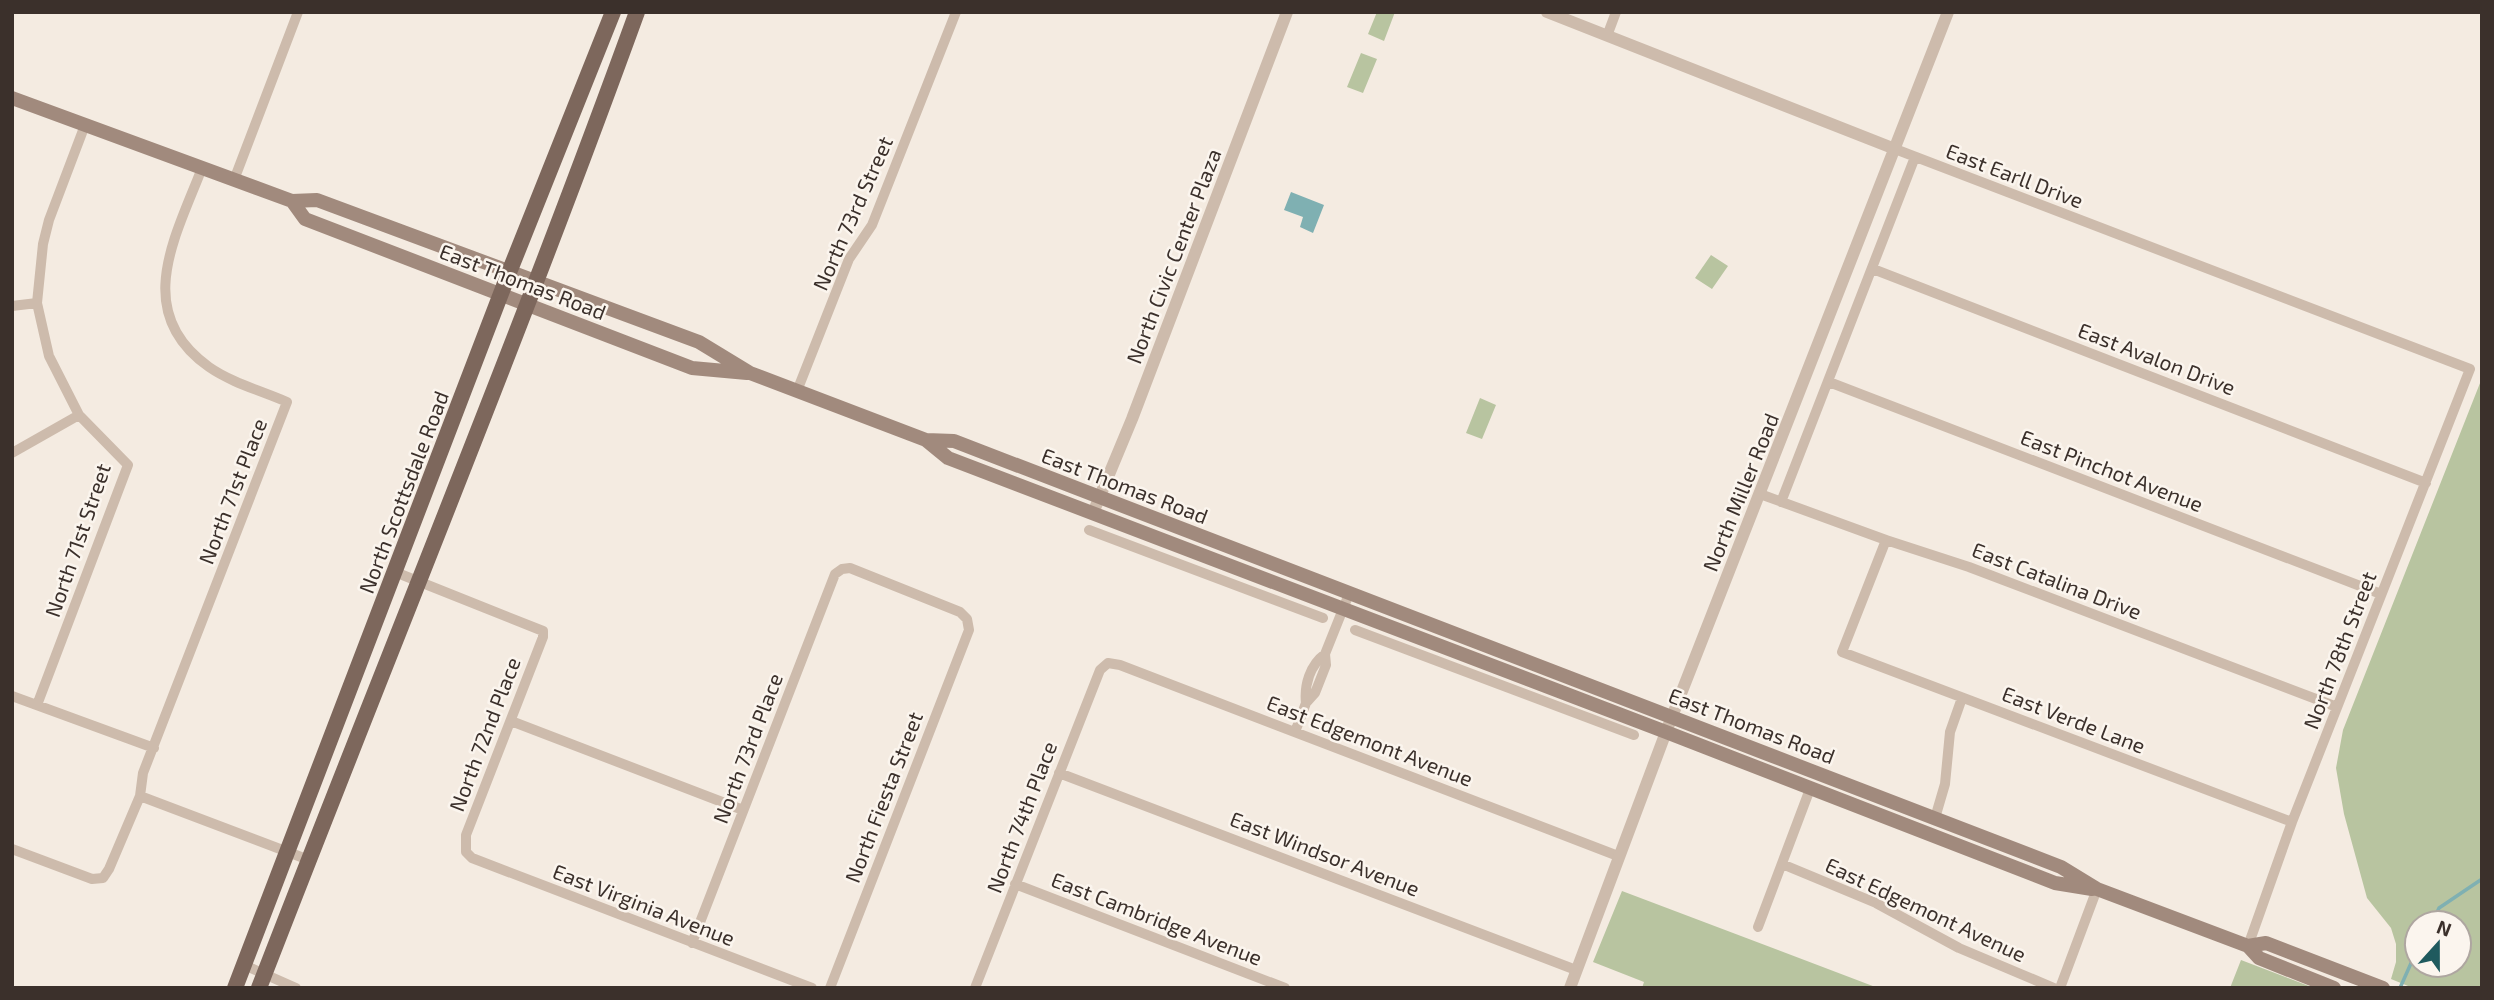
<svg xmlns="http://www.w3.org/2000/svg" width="2494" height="1000" font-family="'Exo 2',sans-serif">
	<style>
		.green { fill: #b8c4a0; fill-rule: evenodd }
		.water { fill: #7fb0b2 }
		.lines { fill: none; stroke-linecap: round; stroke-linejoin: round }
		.stream { stroke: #7fb0b2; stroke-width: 3.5 }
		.minor { stroke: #cdbbac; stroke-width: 10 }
		.tertiary { stroke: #cdbbac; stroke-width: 12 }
		.secondary { stroke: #a18a7d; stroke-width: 14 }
		.primary { stroke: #7d675c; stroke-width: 16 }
		.labels { text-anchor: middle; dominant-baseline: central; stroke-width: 5; stroke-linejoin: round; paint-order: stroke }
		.street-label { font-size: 21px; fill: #3b302b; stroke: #fbf5ee }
	</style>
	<rect width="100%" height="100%" fill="#f4ebe1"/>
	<path class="green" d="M1377,12H1395L1384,41L1368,34Z
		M1361,53L1377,59L1363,93L1347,87Z
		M1711,255L1728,266L1712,289L1695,278Z
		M2482,378V988H2413L2391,979L2396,962V944L2391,928L2367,898L2344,814L2336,768L2343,730ZM2459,923V965H2417V923Z
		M1480,398L1496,405L1482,439L1466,433Z
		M1622,891L1878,988H1642L1644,982L1593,962Z
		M2241,960L2314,988H2230Z"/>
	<path class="water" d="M1291,192L1324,205L1313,233L1300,227L1303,217L1284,210Z"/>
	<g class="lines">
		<path class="stream" d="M2432,923L2439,908L2482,879
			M2400,988L2416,952"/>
		<path class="minor" d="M1607,36L1616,12
			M1895,149L2470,369L2292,822L2248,946
			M234,180L298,12
			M1873,269L2426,483
			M12,306L37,303
			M1829,382L2381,594
			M797,391L849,259L872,225L956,12
			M12,453L79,415
			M1760,494L1886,540L1969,567L2337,707
			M1781,502L1915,157
			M1089,530L1323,618
			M1886,540L1842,652L2292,822
			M395,572L543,631V637L466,835V852L472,858L812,988
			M1355,630L1634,735
			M12,696L154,748
			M1306,703C1304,685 1310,665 1325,654
			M37,705L128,465L79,415L49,356L37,303L43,244L49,220L85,125
			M511,721L743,810
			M1295,732L1306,703L1315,693L1326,665L1325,654L1349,594
			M1059,773L1576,970
			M140,796L309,860
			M1935,818L1945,784L1950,732L1962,698
			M12,849L92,879L103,878L109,869L140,796L143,773L287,402C262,391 232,383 209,367C131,312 176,236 202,168
			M1782,864L1876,903L1959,948L2054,988
			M1015,884L1285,988
			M1758,927L1810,789
			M692,943L835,574L842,569L850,568L960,612L967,619L969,630L830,988
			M244,965L296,988
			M975,988L1100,670L1108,663L1120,665L1618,856
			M2060,988L2097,889"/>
		<path class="tertiary" d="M1547,12L1895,149
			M1093,513L1132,419L1287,12
			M1570,988L1666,732L1948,12"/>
		<path class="secondary" d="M12,98L292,201L317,200L699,342L750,373L926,440L954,441L2061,867L2097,889L2248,946L2259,958L2334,988
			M292,201L305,219L692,368L747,373
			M926,440L948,458L1666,732L2055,883L2092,889
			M2248,946L2266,943L2383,988"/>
		<path class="primary" d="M235,988L510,270L613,12
			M259,988C385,662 518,340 637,12"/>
	</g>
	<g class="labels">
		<g class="street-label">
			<text transform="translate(2015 175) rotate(21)">East Earll Drive</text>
			<text transform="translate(852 213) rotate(-66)">North 73rd Street</text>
			<text transform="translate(1173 256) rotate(-69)">North Civic Center Plaza</text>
			<text transform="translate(523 281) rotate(21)">East Thomas Road</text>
			<text transform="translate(2157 358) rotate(21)">East Avalon Drive</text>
			<text transform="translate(2112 470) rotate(21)">East Pinchot Avenue</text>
			<text transform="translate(1125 485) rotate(21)">East Thomas Road</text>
			<text transform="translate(232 491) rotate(-69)">North 71st Place</text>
			<text transform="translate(403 492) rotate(-69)">North Scottsdale Road</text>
			<text transform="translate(1740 492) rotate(-68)">North Miller Road</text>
			<text transform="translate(77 540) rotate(-71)">North 71st Street</text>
			<text transform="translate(2057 580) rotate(21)">East Catalina Drive</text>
			<text transform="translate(2339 650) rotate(-69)">North 78th Street</text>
			<text transform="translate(2074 719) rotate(21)">East Verde Lane</text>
			<text transform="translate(1752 725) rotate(21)">East Thomas Road</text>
			<text transform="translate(484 734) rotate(-69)">North 72nd Place</text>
			<text transform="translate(1370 740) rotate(21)">East Edgemont Avenue</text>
			<text transform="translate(747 748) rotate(-69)">North 73rd Place</text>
			<text transform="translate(883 797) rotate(-69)">North Fiesta Street</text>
			<text transform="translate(1021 817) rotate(-69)">North 74th Place</text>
			<text transform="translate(1325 853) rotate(21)">East Windsor Avenue</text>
			<text transform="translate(644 904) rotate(21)">East Virginia Avenue</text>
			<text transform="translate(1926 909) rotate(25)">East Edgemont Avenue</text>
			<text transform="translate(1157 918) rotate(21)">East Cambridge Avenue</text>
		</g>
	</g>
	<rect width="2494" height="1000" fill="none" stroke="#3b302b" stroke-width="28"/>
	<g transform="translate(2438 944) rotate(21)"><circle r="33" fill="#fbf5ee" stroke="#aea6a0" stroke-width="2"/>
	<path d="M0-5L12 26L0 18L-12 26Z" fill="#1f5a5e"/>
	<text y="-10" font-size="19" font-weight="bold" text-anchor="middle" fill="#3b302b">N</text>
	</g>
</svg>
